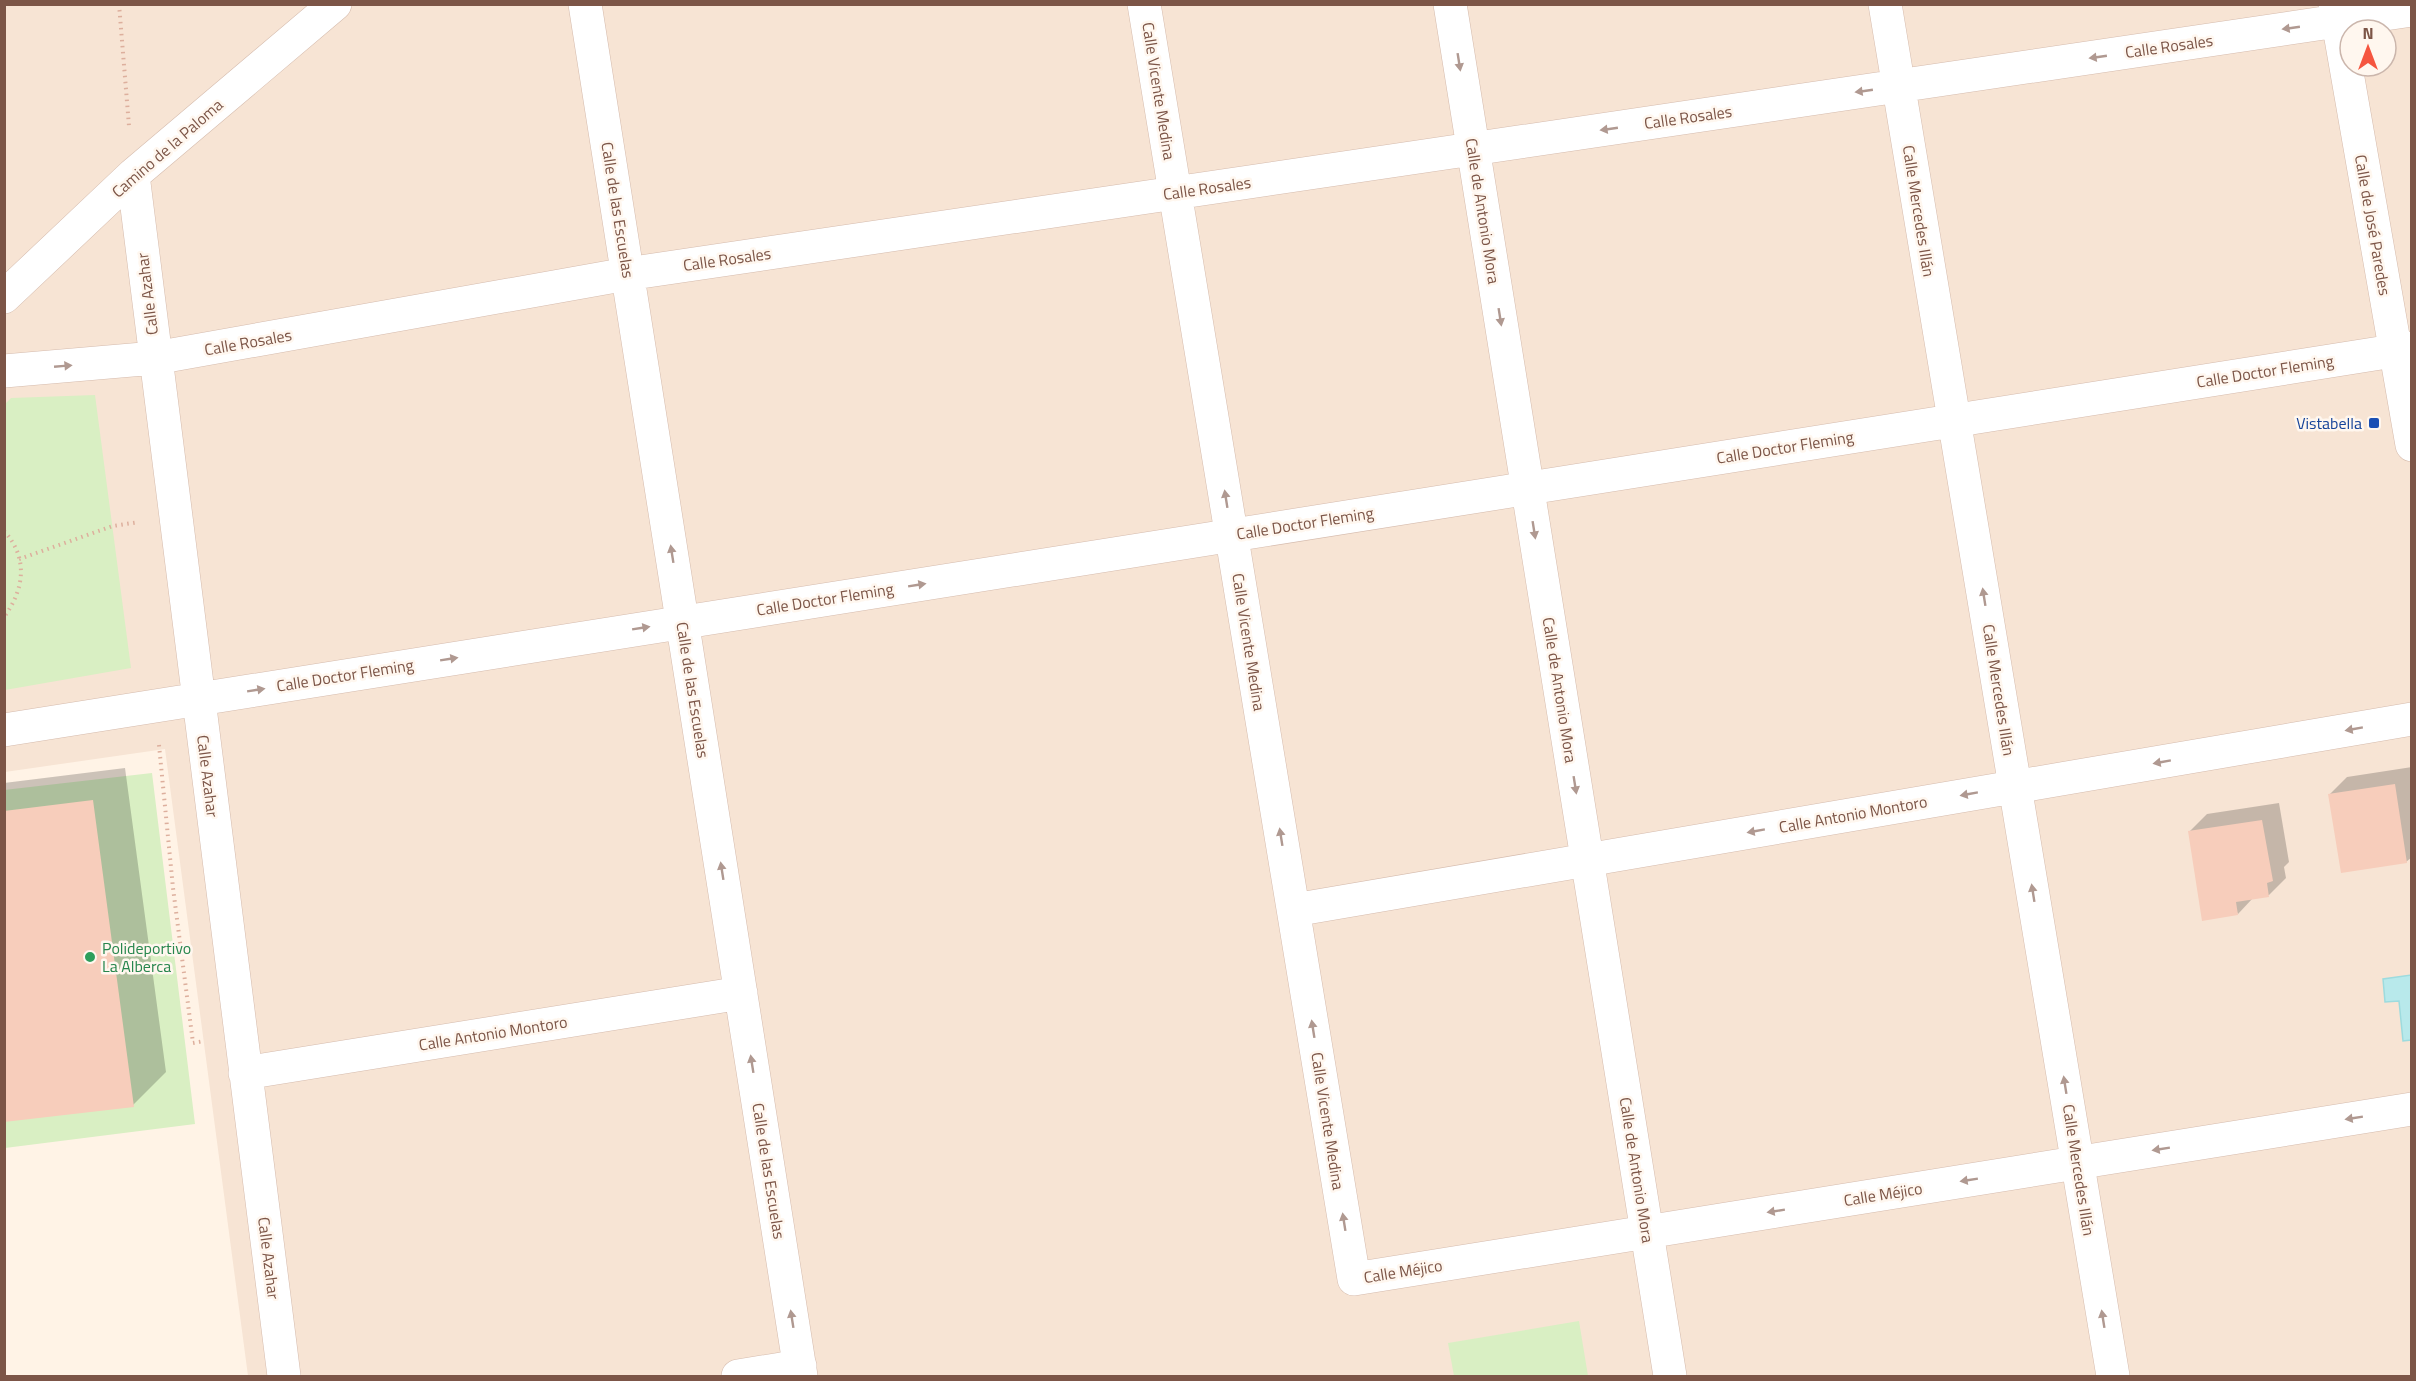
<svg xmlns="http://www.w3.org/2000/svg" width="2416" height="1381" font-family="'Titillium Web',sans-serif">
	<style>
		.residential { fill: #f7e4d4; fill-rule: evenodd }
		.green { fill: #d9efc3 }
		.water { fill: #b8e9eb; stroke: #9ddbde; stroke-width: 1.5 }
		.shadow { fill: #0003 }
		.building { fill: #f7cdbb }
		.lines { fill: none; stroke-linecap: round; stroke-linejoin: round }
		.minor-casing { stroke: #d5bbad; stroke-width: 34 }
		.path { stroke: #ddaf9d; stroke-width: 4; stroke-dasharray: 1.5 4.5; stroke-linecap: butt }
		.minor { stroke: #fff; stroke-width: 33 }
		.oneway { fill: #b09991 }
		.transit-dot { fill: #1a4fb4; stroke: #fff7ef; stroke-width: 2 }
		.leisure-dot { fill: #2e9e5b; stroke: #fff7ef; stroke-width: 2 }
		.labels { text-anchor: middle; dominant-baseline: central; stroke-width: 5; stroke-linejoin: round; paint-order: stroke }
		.street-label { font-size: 16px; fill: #7c5547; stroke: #fff7ef }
		.transit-label { font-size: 16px; fill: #164399; stroke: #fff7ef; text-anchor: end }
		.leisure-label { font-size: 16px; fill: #27864d; stroke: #fff7ef; text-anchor: start }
	</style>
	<rect width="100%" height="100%" fill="#fff3e6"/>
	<path class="residential" d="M4,5H2411V1376H248L165,749L5,772ZM2350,30H2386V66H2350Z"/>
	<path class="green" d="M95,395L131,668L5,690V404L11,398Z
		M152,773L195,1124L5,1148L4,790Z
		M1579,1321L1588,1376H1454L1448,1343Z"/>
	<path class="water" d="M2411,975V1040L2403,1041L2399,1001L2385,1002L2383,979Z"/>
	<path class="shadow" d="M2412,767V857L2406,862L2330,794L2347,777Z
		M125,768L166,1072L133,1105L4,1121V783Z
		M2279,803L2289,862L2284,867L2286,878L2269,895L2253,898L2238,914L2190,831L2207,814Z"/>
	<path class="building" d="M2395,784L2407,863L2341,873L2328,794Z
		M93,800L134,1107L4,1122V811Z
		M2262,820L2273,881L2267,883L2269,897L2236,902L2238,915L2202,921L2188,831Z"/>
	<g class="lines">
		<g class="minor-casing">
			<path id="minor" d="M585,4L801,1376
				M1144,4L1354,1279L2412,1109
				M1450,4L1670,1376
				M1885,4L2113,1376
				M2335,4L2412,445
				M133,175L284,1376
				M4,297L133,175L335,4
				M4,371L155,358L627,274L2412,10
				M4,730L2412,348
				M1294,910L2412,719
				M245,1073L741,993
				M738,1376L800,1366"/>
		</g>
		<path class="path" d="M119,4L129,126
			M4,531C29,558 24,590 4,617
			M19,559L113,526L139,522
			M159,745L173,888L193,1043L204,1041"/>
		<use href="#minor" class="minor"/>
	</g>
	<defs><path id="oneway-solid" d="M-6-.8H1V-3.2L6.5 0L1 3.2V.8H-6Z" transform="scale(1.5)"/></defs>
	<g class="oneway">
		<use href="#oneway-solid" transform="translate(2291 28) rotate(172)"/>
		<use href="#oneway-solid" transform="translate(2098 57) rotate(172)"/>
		<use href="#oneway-solid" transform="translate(1459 62) rotate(81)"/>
		<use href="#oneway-solid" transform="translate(1864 91) rotate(172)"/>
		<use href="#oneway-solid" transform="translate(1609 129) rotate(172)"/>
		<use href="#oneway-solid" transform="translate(1500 317) rotate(81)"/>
		<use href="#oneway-solid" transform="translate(63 366) rotate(-5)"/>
		<use href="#oneway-solid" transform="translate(1226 499) rotate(-99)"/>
		<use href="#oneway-solid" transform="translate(1534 530) rotate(81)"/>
		<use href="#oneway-solid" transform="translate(672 554) rotate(-99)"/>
		<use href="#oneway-solid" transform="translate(917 585) rotate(-9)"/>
		<use href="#oneway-solid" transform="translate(1984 597) rotate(-99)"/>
		<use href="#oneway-solid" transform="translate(641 628) rotate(-9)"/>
		<use href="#oneway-solid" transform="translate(449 659) rotate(-9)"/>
		<use href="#oneway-solid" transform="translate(256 690) rotate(-9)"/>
		<use href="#oneway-solid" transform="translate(2354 729) rotate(170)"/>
		<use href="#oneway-solid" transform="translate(2162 762) rotate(170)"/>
		<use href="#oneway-solid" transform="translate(1575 785) rotate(81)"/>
		<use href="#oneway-solid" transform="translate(1969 794) rotate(170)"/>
		<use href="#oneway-solid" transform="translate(1756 831) rotate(170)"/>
		<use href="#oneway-solid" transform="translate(1281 837) rotate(-99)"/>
		<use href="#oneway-solid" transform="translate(722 871) rotate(-99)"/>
		<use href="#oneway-solid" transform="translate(2033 893) rotate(-99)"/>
		<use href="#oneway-solid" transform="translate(1313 1029) rotate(-99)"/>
		<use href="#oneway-solid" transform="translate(752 1064) rotate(-99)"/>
		<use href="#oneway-solid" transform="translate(2065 1085) rotate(-99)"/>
		<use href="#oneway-solid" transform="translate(2354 1118) rotate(171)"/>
		<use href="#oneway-solid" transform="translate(2161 1149) rotate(171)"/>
		<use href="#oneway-solid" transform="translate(1969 1180) rotate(171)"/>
		<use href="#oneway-solid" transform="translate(1776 1211) rotate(171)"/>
		<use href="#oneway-solid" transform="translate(1344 1222) rotate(-99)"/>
		<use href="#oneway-solid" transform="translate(792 1319) rotate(-99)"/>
		<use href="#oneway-solid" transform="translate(2103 1319) rotate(-99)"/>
	</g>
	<rect class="transit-dot" x="2368" y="417" width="12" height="12" rx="3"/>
	<circle class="leisure-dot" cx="90" cy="957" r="6"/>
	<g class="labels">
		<g class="street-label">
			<text transform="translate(2169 46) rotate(-8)">Calle Rosales</text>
			<text transform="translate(1159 91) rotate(81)">Calle Vicente Medina</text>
			<text transform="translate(1688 117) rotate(-8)">Calle Rosales</text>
			<text transform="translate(167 148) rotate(-41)">Camino de la Paloma</text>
			<text transform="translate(1207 188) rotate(-8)">Calle Rosales</text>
			<text transform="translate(618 210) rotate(81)">Calle de las Escuelas</text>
			<text transform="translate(1483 211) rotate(81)">Calle de Antonio Mora</text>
			<text transform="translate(1919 211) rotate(81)">Calle Mercedes Illán</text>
			<text transform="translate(2373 225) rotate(80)">Calle de José Paredes</text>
			<text transform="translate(727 259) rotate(-8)">Calle Rosales</text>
			<text transform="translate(147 294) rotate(-97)">Calle Azahar</text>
			<text transform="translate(248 342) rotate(-10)">Calle Rosales</text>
			<text transform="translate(2265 371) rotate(-9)">Calle Doctor Fleming</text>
			<text transform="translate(1785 447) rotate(-9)">Calle Doctor Fleming</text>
			<text transform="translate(1305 523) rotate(-9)">Calle Doctor Fleming</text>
			<text transform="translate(825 599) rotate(-9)">Calle Doctor Fleming</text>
			<text transform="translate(1249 642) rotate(81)">Calle Vicente Medina</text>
			<text transform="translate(345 675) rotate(-9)">Calle Doctor Fleming</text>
			<text transform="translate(693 690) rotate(81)">Calle de las Escuelas</text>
			<text transform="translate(1560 690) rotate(81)">Calle de Antonio Mora</text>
			<text transform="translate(1999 690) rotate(81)">Calle Mercedes Illán</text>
			<text transform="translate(208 776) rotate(83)">Calle Azahar</text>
			<text transform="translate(1853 814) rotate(-10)">Calle Antonio Montoro</text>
			<text transform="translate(493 1033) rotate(-9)">Calle Antonio Montoro</text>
			<text transform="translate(1328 1121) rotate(81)">Calle Vicente Medina</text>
			<text transform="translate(1637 1170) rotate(81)">Calle de Antonio Mora</text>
			<text transform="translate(2079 1170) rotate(81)">Calle Mercedes Illán</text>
			<text transform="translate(769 1171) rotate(81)">Calle de las Escuelas</text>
			<text transform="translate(1883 1194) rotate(-9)">Calle Méjico</text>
			<text transform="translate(269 1258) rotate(83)">Calle Azahar</text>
			<text transform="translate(1403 1271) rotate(-9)">Calle Méjico</text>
		</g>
		<g class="transit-label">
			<text x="2362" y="423">Vistabella</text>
		</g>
		<g class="leisure-label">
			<text x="102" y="948">Polideportivo<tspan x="102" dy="18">La Alberca</tspan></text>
		</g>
	</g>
	<rect width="2416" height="1381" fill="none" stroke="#7c5547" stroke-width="12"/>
	<g transform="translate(2368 48)"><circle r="28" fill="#fff7ef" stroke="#cbb6ac" stroke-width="1.5"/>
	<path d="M0-4.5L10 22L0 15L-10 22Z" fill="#f5553f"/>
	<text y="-9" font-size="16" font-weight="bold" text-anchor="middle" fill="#7c5547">N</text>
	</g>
</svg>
